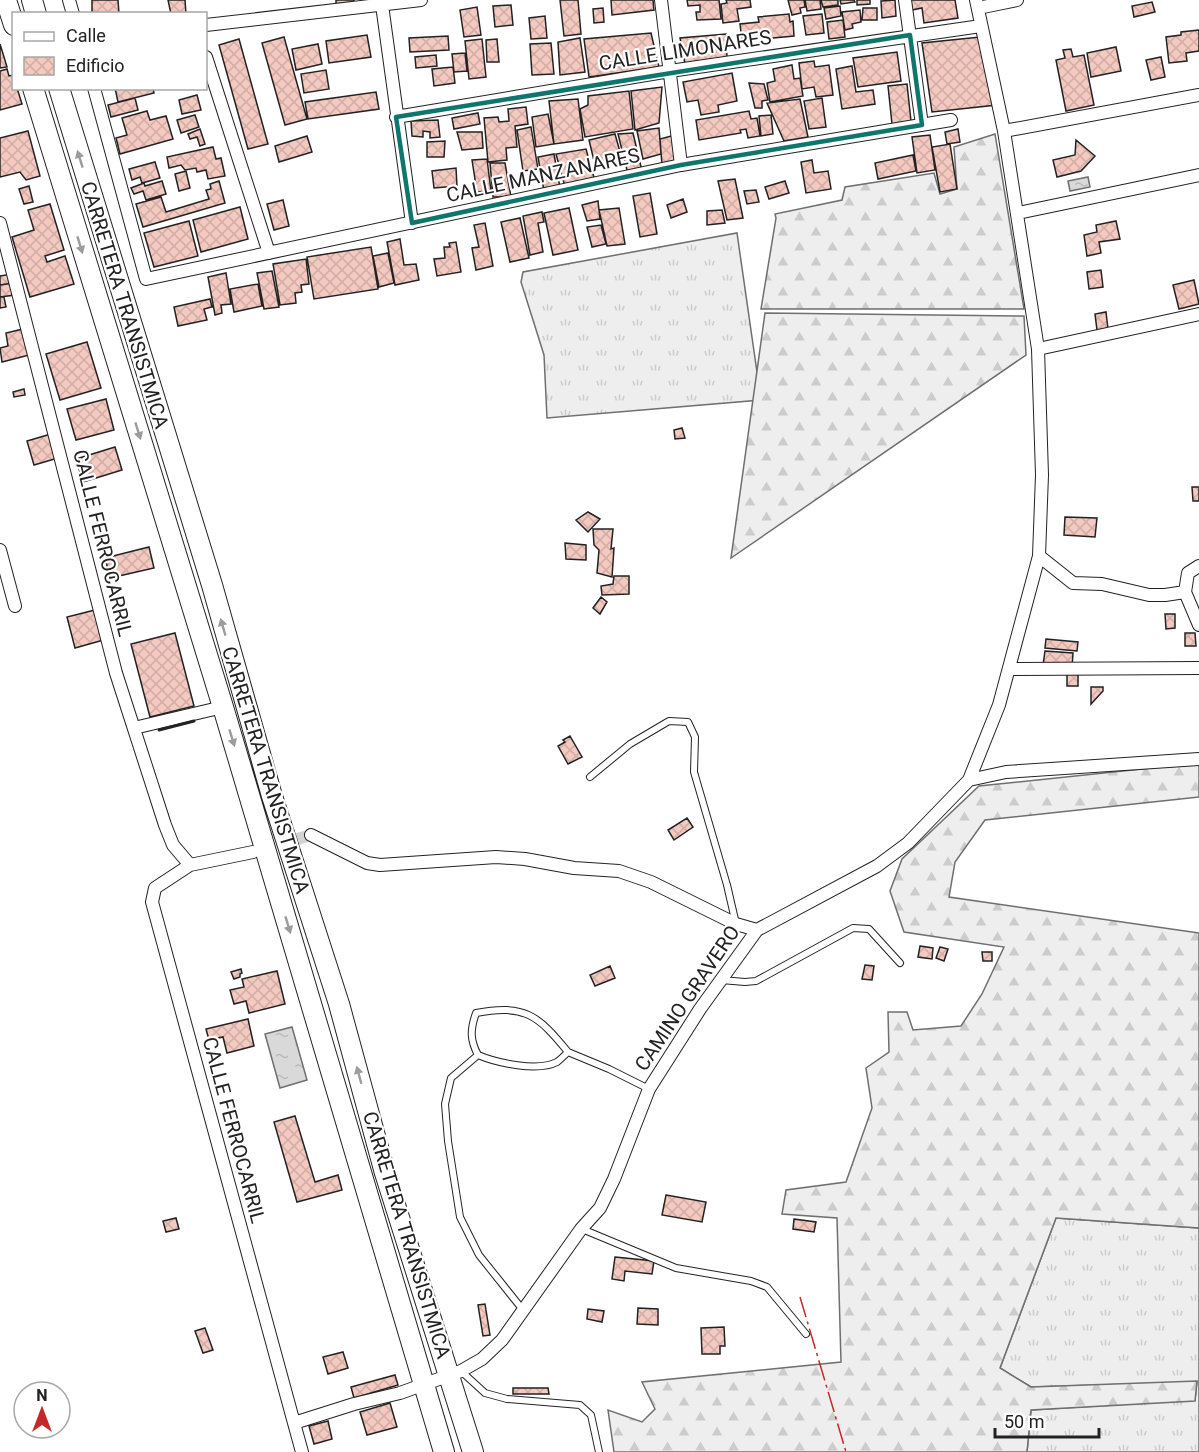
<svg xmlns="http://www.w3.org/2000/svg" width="1199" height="1452" font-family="Roboto,sans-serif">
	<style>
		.grass { fill: url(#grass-tufts); stroke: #6f6f6f; stroke-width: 1.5 }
		.forest { fill: url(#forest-firs); stroke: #6f6f6f; stroke-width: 1.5 }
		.water { fill: url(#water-ripples); stroke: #6f6f6f; stroke-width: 1.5 }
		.building { fill: url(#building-cross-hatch); stroke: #222; stroke-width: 1.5 }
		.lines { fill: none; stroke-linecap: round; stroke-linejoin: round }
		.street-tunnel { stroke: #d3d3d3; stroke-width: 12; stroke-dasharray: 12 6; stroke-linecap: butt }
		.lane-casing { stroke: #222; stroke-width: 8 }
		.street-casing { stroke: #222; stroke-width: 14 }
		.primary-casing { stroke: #222; stroke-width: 22 }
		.lane { stroke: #fff; stroke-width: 6 }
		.street { stroke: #fff; stroke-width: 12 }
		.primary { stroke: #fff; stroke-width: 20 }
		.wall { stroke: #222; stroke-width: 3 }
		.power { stroke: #c62828; stroke-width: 1.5; stroke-dasharray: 21 4.5 3 4.5; stroke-linecap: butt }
		.oneway { fill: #9c9c9c }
		.marked { fill: none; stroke: #0f766e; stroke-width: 4.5; stroke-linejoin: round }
		.labels { text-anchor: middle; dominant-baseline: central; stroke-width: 4.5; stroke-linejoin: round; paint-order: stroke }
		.street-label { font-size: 20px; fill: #222; stroke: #fff }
	</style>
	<defs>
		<pattern id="grass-tufts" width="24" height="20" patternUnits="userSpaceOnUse" patternTransform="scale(1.5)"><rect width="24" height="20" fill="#eee"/><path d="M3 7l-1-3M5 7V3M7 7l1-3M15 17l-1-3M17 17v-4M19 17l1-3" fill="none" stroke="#ccc"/></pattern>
		<pattern id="forest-firs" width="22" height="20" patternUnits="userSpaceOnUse" patternTransform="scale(1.5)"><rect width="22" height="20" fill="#eee"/><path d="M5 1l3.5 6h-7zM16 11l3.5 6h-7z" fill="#ccc"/></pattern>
		<pattern id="water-ripples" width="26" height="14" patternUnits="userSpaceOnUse" patternTransform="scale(1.5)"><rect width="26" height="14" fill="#d9d9d9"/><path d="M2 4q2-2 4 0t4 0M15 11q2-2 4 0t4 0" fill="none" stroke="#bababa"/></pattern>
		<pattern id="building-cross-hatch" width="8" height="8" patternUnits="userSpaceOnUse" patternTransform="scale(1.5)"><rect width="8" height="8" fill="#f3c9c0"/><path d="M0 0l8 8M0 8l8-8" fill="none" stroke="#d0aca5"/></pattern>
	</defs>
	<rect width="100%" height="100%" fill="#fff"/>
	<path class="grass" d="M737,233L761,400L547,418L544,355L521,282L523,272Z
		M1056,1218L1199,1228V1452H1027L1031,1410L1195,1400L1197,1382L1031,1387L1000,1368Z"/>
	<path class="forest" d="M995,134L1024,309H761L776,218L775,214L842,200L845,187L934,173L940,194L957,189L954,147Z
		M765,313L1024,316L1026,355L731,558Z
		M1199,763V797L985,820L955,862L949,897L1199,933V1228L1056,1218L1000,1368L1031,1387L1197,1381L1195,1401L1031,1410L1027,1452H614L608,1410L642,1422L655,1409L642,1382L841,1362L837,1218L782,1214L786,1190L846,1182L872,1108L866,1068L889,1052L888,1012H907L913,1030L961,1026L982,994L1004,947L904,932L890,891L902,859L979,786Z"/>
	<path class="water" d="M1088,177L1090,187L1070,191L1068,181Z
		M292,1027L307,1080L280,1088L265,1034Z"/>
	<path class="building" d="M92,0H118L119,14H92Z
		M168,0H185L186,14H171Z
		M336,0H354V2L336,4Z
		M560,0H578L581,34L564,36Z
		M611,0H653L654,10L612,15Z
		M687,0H719L721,19L697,20L696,12H700V5L688,6Z
		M726,0H750L751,7L737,9L739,21L723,23L721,4L727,3Z
		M788,0H804L805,7L800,8L801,13L792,15Z
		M805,0H820L821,9L807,11Z
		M821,0H838V5L823,7Z
		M840,0H854L855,2L841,4Z
		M857,0H870V4L857,5Z
		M895,0L896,16L882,18L881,1Z
		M911,0H955L958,18L924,23L922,8L912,10Z
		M1152,2L1155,12L1134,17L1132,6Z
		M511,5L513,25L495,27L493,6Z
		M840,6L841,16L826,19L824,8Z
		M477,7L481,35L464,37L460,10Z
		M603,8L604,22L594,23L593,9Z
		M863,8H877V20H862Z
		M860,10L861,22L852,24L853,28L845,30L842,12Z
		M789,14L790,22L793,21L794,36L742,41L740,24L759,22L758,17Z
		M822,14L824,33L806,35L803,16Z
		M545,16L547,38L531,39L529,18Z
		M843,20L845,37L829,39L827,22Z
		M1199,30V51L1186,53L1187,61L1169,63L1166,37L1181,35V32Z
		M651,33L659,67L589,77L584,39Z
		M726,34L727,58L685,64L680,38Z
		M367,35L371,57L329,63L326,41Z
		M448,36L449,50L410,52L409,38Z
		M284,37L307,119L285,125L262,43Z
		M980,37L997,105L932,112L922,43Z
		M580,38L585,72L560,75L558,42Z
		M239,39L268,144L248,149L219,45Z
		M482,39L486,77L469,79L465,41Z
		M497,39L499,62H487L486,40Z
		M551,43L554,74L532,75L530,44Z
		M0,44L7,67L0,68Z
		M318,44L322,64L296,70L292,49Z
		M1116,47L1121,71L1091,77L1087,53Z
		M1071,49L1073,57L1084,55L1094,105L1066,111L1056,60L1065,58L1063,50Z
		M897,52L901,81L858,87L853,58Z
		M465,53L467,71L454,72L452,54Z
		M436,55L437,66L416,68L415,57Z
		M1161,57L1165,77L1151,80L1146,60Z
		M814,61L815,67L829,65L833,95L816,97L814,87L802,89L799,63Z
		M792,65L794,79L800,78L803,96L770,102L767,83L775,81L773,69Z
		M852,66L856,92L873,90L875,104L842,109L836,69Z
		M453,67L455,83L434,86L432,69Z
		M7,69L9,76L14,75V88H17L22,104L0,110V71Z
		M326,70L329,89L304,93L301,74Z
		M732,73L737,101L718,105L719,112L701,115L698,100L687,102L683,82Z
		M749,83L764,84L768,100L762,101V108H755Z
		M907,84L911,121L892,124L888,86Z
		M662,87L659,123L635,130L631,91Z
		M115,88H153L154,93L118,102Z
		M629,91L633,129L585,137L580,109L588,105V96Z
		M376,92L379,109L308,119L305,102Z
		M197,95L201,110L182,114L179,100Z
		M135,98L138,110L111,117L108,105Z
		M822,98L826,127L809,129L804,101Z
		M578,99L583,140L554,144L549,101Z
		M800,99L808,137L784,141L767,103Z
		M526,107L528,124L515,126L517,147L506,148L507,160L488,162L484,118L498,117L499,122L509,121L508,109Z
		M147,111L150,120L166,116L173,139L120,154L116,138L127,135L122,118Z
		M749,111L751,119L757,118L760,136L748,138L746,129L740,130L741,133L699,140L696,120Z
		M478,113L480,124L454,129L452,118Z
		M548,114L554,144L536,147L532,117Z
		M195,115L199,127L181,133L177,120Z
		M771,115L773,134L761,136L759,116Z
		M438,120L440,137L430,138V132L423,131V137L412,136L411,121Z
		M531,127L538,169L523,171L517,130Z
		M659,128L661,154L643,159L637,131Z
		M200,129L205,144L200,146L197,137L190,139L188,134Z
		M958,129L960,142L947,144L945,132Z
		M28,131L40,176L26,180L20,172L0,177V138Z
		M457,132H482L483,148L462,150Z
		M633,133L642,171L628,174L618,134Z
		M615,134L622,159L595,165L589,140Z
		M675,135L679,163L662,165L660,139Z
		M930,135L935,170L917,173L912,137Z
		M307,136L312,152L279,162L275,146Z
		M1076,140L1095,156L1081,171L1057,177L1053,160L1075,155Z
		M445,141L444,157H427V142Z
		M950,144L957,189L940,192L932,147Z
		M213,147L216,159L221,158L225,176L208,179L206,170L197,172L196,168L185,170L181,165L169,168L167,157Z
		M586,149L595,181L565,187L556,154Z
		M554,154L560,188L544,191L538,157Z
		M913,155L916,171L878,179L875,163Z
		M487,159L491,191L477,192L472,160Z
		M812,160L814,173L828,171L831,189L806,193L801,162Z
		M155,162L160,178L142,183L140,177L132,180L129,169Z
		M490,163H505L511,197H493Z
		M456,168L457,186L434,188L432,171Z
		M186,171L190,188L179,191L175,174Z
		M735,179L743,218L727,220L718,181Z
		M162,181L166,194L146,200L143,191L134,194L131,188L144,183L145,186Z
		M219,181L225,203L143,227L136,204L161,197L166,212L209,199L206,190L211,189L210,184Z
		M785,181L789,193L769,199L765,187Z
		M29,186L33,202L24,204L19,189Z
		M756,190L759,202L747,204L744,191Z
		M650,193L657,234L640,237L633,196Z
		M683,199L687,212L671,218L667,205Z
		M283,200L289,226L274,230L267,204Z
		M598,201L600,219L587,221L582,205Z
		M50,204L64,250L45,256L47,262L65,256L74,284L30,297L12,237L34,230L28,210Z
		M240,207L248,239L201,252L193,220Z
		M569,208L578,250L553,255L544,213Z
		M619,208L625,244L607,246L599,210Z
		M722,210L725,223L707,225V211Z
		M542,212L544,222L538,223L543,252L530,255L523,216Z
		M520,218L529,258L510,262L501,222Z
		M189,221L198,256L154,267L144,233Z
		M1116,221L1120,239L1099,242L1101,253L1087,256L1084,235L1097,232L1096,225Z
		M485,223L493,266L476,270L472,248L479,247L474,225Z
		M601,225L606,244L592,247L587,227Z
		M400,239L404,265L416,264L419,280L395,285L387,242Z
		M456,242L461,272L437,276L434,259L445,258L444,247H450L449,243Z
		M371,247L378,289L314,299L307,257Z
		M388,253L394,283L379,287L373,256Z
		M306,259L309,284L301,285L302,292L295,293L296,303L280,305L273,264Z
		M1101,270L1103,287L1089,289L1087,272Z
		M272,271L279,307L264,309L257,273Z
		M226,273L231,304L221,305L222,313L215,315L208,277Z
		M12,274L13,283L0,285V276Z
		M1194,280L1199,304L1179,309L1173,285Z
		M13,283L15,295L0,297V285Z
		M258,284L262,306L234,312L230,289Z
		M0,297H4L6,307L0,308Z
		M210,299L212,307L204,309L207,320L178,326L174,307Z
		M1106,312L1108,329L1097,330L1095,314Z
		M27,328L33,354L2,362L0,348L8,346L6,333Z
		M87,342L101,388L60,400L46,354Z
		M24,389L25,395L14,397L13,392Z
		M106,399L114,430L76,440L67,409Z
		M682,428L685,438L675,439L674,430Z
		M51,434L58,458L34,465L27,441Z
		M115,447L122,470L83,482L76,459Z
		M1192,487H1199V501H1193Z
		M588,512L600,519L588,532L576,520Z
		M1065,517L1097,518L1095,537L1064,535Z
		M593,529H613L611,549L614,548L612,577L597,573L599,550L594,545Z
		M565,543L586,545V560L566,559Z
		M149,547L154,568L110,578L105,558Z
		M614,576H629V594L602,595L601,586L613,584Z
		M601,597L607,602L600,614L593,608Z
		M99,609L107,639L75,648L67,617Z
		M1165,614H1175V628L1166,629Z
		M175,633L194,706L150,717L131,644Z
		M1185,633H1195L1196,646H1185Z
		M1046,639L1078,642L1077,651L1045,648Z
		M1045,651L1073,653L1072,668L1043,665Z
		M1067,674H1078V686H1067Z
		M1091,687H1103V691L1091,704Z
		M570,736L582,757L568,764L558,746L565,742L563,740Z
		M687,818L693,827L674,840L668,830Z
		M920,946L933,948L932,959L918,957Z
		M940,947L948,949L944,961L936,958Z
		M982,952H992V961H983Z
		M865,965L874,966L872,980L862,979Z
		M610,966L615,978L595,986L590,975Z
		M241,969L242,973L240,974V977L234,979L231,972Z
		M277,971L285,1004L249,1013L246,1001L234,1004L230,990L244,987L242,979Z
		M248,1019L254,1046L227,1053L223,1037L209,1040L206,1029Z
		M295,1116L315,1182L338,1175L342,1190L297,1202L274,1122Z
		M666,1195L706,1202L702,1222L662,1215Z
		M176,1218L179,1229L166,1232L163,1221Z
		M794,1219L816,1222L814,1232L793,1229Z
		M615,1257L654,1261L652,1274L625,1271L624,1281L612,1279Z
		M485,1304L490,1335L483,1336L478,1305Z
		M638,1308L658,1309V1325L637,1324Z
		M588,1309L604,1311L602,1322L587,1319Z
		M724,1327L725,1346H720V1354H702L701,1328Z
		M205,1328L213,1350L203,1353L195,1331Z
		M343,1352L348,1368L328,1374L323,1357Z
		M395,1375L398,1385L354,1398L351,1387Z
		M513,1388H548L549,1394H513Z
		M390,1403L397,1427L367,1435L360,1412Z
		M328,1421L332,1439L314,1444L309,1426Z"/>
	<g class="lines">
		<path class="street-tunnel" d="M260,850L311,835"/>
		<g class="lane-casing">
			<path id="lane" d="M590,777L630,744L669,721L688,722L695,737L694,772L727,885L736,924
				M721,980L745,982L756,981L853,928L869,929L900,963
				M478,1055C470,1040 470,1030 476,1013C525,1004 538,1015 568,1052
				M582,1229L676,1268L751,1281L767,1287L806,1334
				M523,1310L479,1255L460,1217L448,1141L445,1104L451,1078L478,1055C497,1063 538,1072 557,1062C561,1059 565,1055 568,1052L609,1069L649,1089
				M462,1372L485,1393L507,1399L580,1405L591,1415L599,1452"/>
		</g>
		<g class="street-casing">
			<path id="street" d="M69,0L73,14
				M661,0L681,165
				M905,0L922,125
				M976,0L1004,131L1038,349L1199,314
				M382,5L412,223
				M978,8L1017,0
				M206,25L421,0
				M206,57L269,253
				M94,88L146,279L681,165L951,120
				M396,117L670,71L981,26
				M1004,131L1199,95
				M1018,213L1199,175
				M0,223L116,673L165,825L173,845L190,865
				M1038,349L1042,475L1039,556L1073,583L1102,584L1149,595H1165L1185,592L1188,573L1199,566
				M0,550L15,606
				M1185,592L1199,625
				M1009,669L1199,668
				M134,728L223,707
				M969,780L999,705L1039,556
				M311,835L367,863L380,865L496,857L525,859L574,868L619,871L651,882L736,924L757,930
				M253,852L190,865L155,888L152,902L294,1423
				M302,1452L294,1423L354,1404L400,1393L461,1371L482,1359L502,1340L581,1229L600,1208L614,1179L649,1089L700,1009L757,930L877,866L908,843L969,780L1006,772L1199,759"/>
		</g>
		<g class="primary-casing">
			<path id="primary" d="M6,0L14,25
				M32,0L36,14
				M33,88L223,707L444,1452
				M59,88L212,585L272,796L339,1004L385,1173L473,1452"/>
		</g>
		<use href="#lane" class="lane"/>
		<use href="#street" class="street"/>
		<use href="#primary" class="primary"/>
		<path class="wall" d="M159,730L194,721"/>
		<path class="power" d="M800,1297L846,1452"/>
	</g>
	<defs><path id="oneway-solid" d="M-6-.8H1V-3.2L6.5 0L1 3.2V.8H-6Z" transform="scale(1.5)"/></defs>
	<g class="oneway">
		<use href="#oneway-solid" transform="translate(80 159) rotate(-107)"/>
		<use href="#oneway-solid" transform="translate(80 245) rotate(73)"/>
		<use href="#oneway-solid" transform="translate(138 431) rotate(73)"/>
		<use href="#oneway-solid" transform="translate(223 627) rotate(-106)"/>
		<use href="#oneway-solid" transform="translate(232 738) rotate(73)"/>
		<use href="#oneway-solid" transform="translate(288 925) rotate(73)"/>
		<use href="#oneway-solid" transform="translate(359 1075) rotate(-105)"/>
	</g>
	<path class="marked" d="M910,35L922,125L681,165L412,223L396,117Z"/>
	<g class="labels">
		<g class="street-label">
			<text transform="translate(685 50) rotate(-9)">CALLE LIMONARES</text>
			<text transform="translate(543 175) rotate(-12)">CALLE MANZANARES</text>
			<text transform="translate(125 305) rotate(73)">CARRETERA TRANSISTMICA</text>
			<text transform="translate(103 543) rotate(76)">CALLE FERROCARRIL</text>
			<text transform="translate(266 770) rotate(73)">CARRETERA TRANSISTMICA</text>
			<text transform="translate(687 998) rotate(-56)">CAMINO GRAVERO</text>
			<text transform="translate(234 1130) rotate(75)">CALLE FERROCARRIL</text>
			<text transform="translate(407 1235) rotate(73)">CARRETERA TRANSISTMICA</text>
		</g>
	</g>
	<rect x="12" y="12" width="195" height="78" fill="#ffffff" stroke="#a7a7a7" stroke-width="1.5"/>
	<rect x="24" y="32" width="30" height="9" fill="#ffffff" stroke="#a7a7a7" stroke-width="1.5"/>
	<text x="66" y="42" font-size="18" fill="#222222">Calle</text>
	<rect x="24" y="57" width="30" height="18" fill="url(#building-cross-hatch)" stroke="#a7a7a7" stroke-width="1.5"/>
	<text x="66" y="72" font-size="18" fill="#222222">Edificio</text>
	<g transform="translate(42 1410)"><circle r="28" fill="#ffffff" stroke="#a7a7a7" stroke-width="1.5"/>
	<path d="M0-4.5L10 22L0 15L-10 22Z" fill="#c62828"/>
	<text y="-9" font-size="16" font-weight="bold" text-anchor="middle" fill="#222222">N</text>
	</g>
	<path d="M995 1428v9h104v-9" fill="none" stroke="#222222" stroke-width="3"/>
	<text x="1004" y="1428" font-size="18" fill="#222222" stroke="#ffffff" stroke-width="4.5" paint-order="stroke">50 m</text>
</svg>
